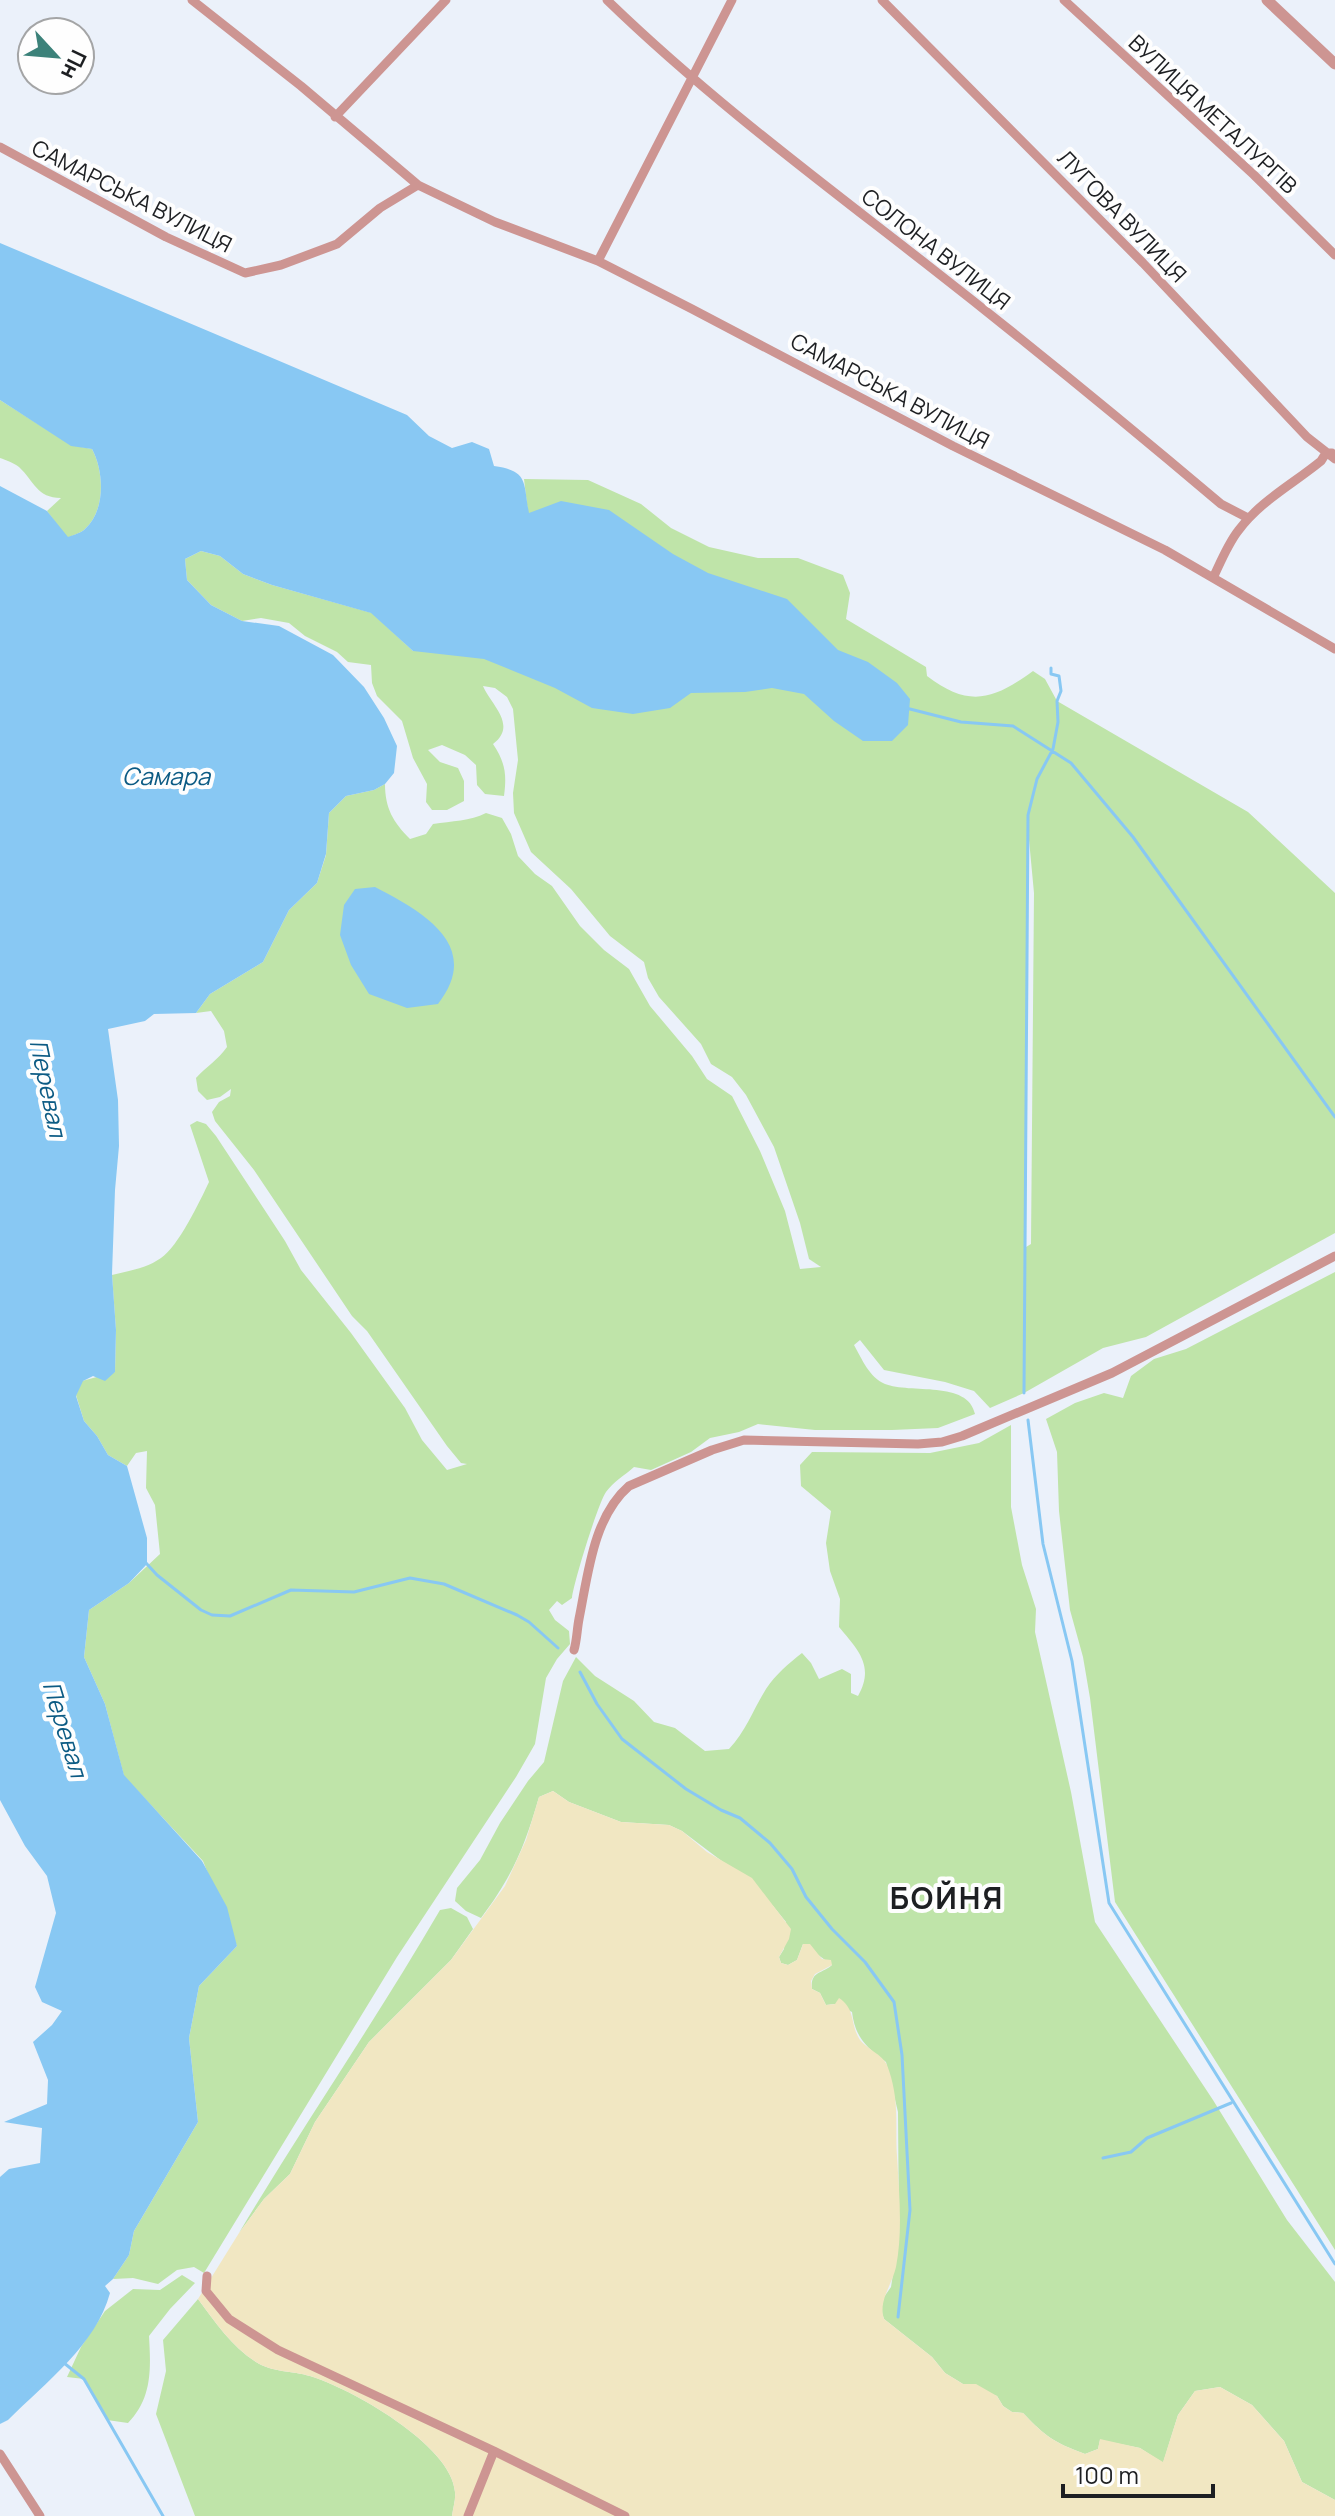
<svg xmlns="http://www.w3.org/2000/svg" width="1335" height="2516" font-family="Manrope,sans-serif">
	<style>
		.green { fill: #bfe4a9; fill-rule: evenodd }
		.sand { fill: #f1e7c2 }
		.water { fill: #88c8f3 }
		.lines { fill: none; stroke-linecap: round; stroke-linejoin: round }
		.stream { stroke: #88c8f3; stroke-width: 3 }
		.minor { stroke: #cd9592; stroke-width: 9 }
		.tertiary { stroke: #cd9592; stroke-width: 11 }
		.labels { text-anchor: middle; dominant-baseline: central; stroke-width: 8; stroke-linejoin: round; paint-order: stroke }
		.street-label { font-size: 22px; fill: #1d1f22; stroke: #fefefe }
		.water-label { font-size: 24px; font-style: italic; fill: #0c5b84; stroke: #fefefe }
		.district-label { font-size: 30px; font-weight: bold; letter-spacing: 2px; fill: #1d1f22; stroke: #fefefe }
	</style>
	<rect width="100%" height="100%" fill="#ebf1fa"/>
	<path class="green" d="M0,400L71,445L92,449C104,471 106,510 85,529C81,533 73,535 67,538L47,511L61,498C37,498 34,481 19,467C14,463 6,460 0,458Z
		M524,479L588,480L641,504L671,528L709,547L758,558H798L843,575L850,593L846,619L926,667L927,676C969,708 993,700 1033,671L1045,679L1057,701L1248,812L1335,893V1233L1146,1337L1103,1348L1024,1393L990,1408L974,1391L945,1382L884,1370L860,1340L854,1345C862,1359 869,1377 885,1384C910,1394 968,1380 975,1414L938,1428L892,1430H815L758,1424L739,1432L710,1438L691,1452L651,1470L634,1467C625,1475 613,1482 606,1492C598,1503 573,1585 572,1598L562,1605L557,1601L549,1610L555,1620L569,1631L570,1644L557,1659L546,1678L535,1744L516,1777L397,1957L204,2273L194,2267L177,2270L158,2284L133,2278L113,2279L129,2255L134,2231L198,2122L189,2038L199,1986L237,1946L203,1861L124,1776L105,1704L84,1657L89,1610L129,1583L160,1554L155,1505L146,1488L147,1451L136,1453L127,1466L108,1455L97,1436L84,1421L76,1395L82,1381L115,1372L116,1330L112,1275C129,1271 147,1268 161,1258C178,1247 200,1201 209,1182L190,1125L197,1121L206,1124L216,1136L285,1241L301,1270L351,1333L405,1408L422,1440L447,1470L467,1464L461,1463L447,1446L367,1331L352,1316L254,1170L215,1121L212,1112L219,1102L230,1096L231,1089L220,1097L207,1100L198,1091L196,1078C206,1067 218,1060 227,1047L224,1031L211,1011L196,1013L210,994L263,962L289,910L317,883L326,855L329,813L346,796L374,790L385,784C385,808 393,822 410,839L426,834L433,824C452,821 470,821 486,813L502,818L511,834L518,856L535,874L552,886L580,926L604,950L629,969L650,1006L692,1056L707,1079L732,1096L760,1151L785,1211L800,1269L821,1267L809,1259L800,1223L774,1147L746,1095L732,1077L711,1064L701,1044L659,997L648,978L644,962L610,936L571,889L531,852L514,813L513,793L518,760L513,709L507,697L495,688L483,686C491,705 518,725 493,744C505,762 507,774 504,796L485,794L477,785L476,765L465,755L442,745L428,750L440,762L458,768L464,781V801L447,810H432L426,802L427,784L413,758L402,721L377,696L372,683L371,665L348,662L337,652L305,636L289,623L261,618L242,621L211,605L187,580L185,559L201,551L220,556L243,574L272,585L372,613L413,651L528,513ZM1028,829L1034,893L1031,1244L1026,1247Z
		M1335,1272V2250L1115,1902L1090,1698L1083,1657L1070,1610L1059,1511L1057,1452L1046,1419L1075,1403L1104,1393L1123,1398L1131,1376L1154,1359L1186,1349Z
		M1011,1425V1507L1022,1565L1036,1609L1035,1632L1071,1792L1095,1922L1213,2100L1287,2220L1335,2282V2500L1302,2482L1284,2441L1252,2405L1220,2387L1195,2391L1178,2415L1163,2463L1140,2448L1100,2440L1098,2449L1085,2454C1053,2442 1046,2437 1023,2413L1012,2412L1003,2406L997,2396L963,2384L945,2373L932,2357L884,2319L881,2310L884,2297L891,2287L899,2236L898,2112L886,2062C866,2047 855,2037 852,2012L835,2004L826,2005L820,1993L812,1989C810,1971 822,1974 832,1965L803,1944L797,1960L788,1965L781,1963L779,1957L784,1949L786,1922L773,1906L727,1865L682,1831L669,1825L621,1822L569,1802L553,1791L539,1797C525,1846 512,1877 481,1918L466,1911L455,1901L457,1888L480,1860L500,1823L528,1781L544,1762L563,1681L576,1657L595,1676L634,1701L654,1722L675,1728L705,1751L729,1749C746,1731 753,1710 766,1689C776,1674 788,1664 802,1653L811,1663L819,1679L842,1669L851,1674V1693L858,1696C875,1666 858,1650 839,1627L840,1599L830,1571L826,1543L831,1511L801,1486L800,1465L812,1452L930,1453L979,1443Z
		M451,1908L467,1917L473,1929L451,1960L369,2042L315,2122L290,2174L264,2199L239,2233C304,2124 376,2020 440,1910Z
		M182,2275L195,2283L170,2309L149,2336C151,2370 152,2398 128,2423L107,2420L84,2379L67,2377L81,2347L105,2311L133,2289L160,2290Z
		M198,2299C216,2323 231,2346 256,2362C271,2372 293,2371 310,2376C350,2388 452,2445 455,2492C456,2499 453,2508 452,2516H195L156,2414L166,2371L163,2340Z"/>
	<path class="sand" d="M553,1791L569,1802L621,1822L669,1825L682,1831L707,1852L752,1878L791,1929L789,1939L779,1957L781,1963L788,1965L797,1960L803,1944H810L822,1959L831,1960L832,1965L815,1974L811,1981L812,1989L820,1993L826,2005L835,2004L839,1998C856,2009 850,2025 860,2040C867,2049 883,2055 887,2065C900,2099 895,2123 897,2156C899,2192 903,2231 896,2267C892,2285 878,2301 884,2319L932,2357L945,2373L963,2384H976L997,2396L1003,2406L1012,2412L1023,2413C1046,2437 1053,2442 1085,2454L1098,2449L1100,2439L1140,2448L1163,2462L1178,2415L1195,2391L1220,2387L1252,2405L1284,2441L1302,2482L1335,2500V2516H452C453,2508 456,2499 455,2492C452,2445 350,2388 310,2376C293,2371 271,2372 256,2362C231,2346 216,2323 198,2299L239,2233L264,2199L290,2174L315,2122L369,2042L451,1960L505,1886L526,1840L539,1797Z"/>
	<path class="water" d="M0,243L407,415L429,436L452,448L472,442L489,449L494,466C529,471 523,482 529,513L561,501L609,510L673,554L708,573L787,599L838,650L868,662L897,683L910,699L908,725L892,741H863L834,721L804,694L772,688L745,692L691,693L670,708L633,714L592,708L555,688L484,659L413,651L371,613L272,585L243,574L220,556L201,551L185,559L187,580L211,605L242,621L279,626L333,655L364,687L384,718L397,746L394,773L385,784L374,790L346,796L329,813L326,854L317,883L289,910L263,962L210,994L196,1013L154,1014L145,1021L108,1029L118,1100L119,1146L115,1190L112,1274L116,1330L115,1372L105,1381L93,1376L83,1381L76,1396L84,1421L97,1436L108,1455L127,1466L147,1538V1564L129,1583L89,1610L84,1657L105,1704L124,1775L202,1861L227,1907L237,1946L199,1986L189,2038L198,2122L134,2231L129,2255L113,2279L105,2286L110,2293C96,2345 46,2382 8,2420L0,2424V2177L9,2169L40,2163L42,2128L4,2122L47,2104L48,2080L33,2042L52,2025L62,2011L42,2002L35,1987L56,1913L47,1876L25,1846L0,1800V486L47,511L68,537C73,535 81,533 85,529C106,510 104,471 92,449L71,446L0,400Z
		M375,887C421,911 484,945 438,1004L407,1008L369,994L351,965L340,935L344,905L355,889Z"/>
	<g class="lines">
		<path class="stream" d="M906,708L961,722L1013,726L1071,763L1133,837L1335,1117
			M1024,1393L1028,815L1037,779L1053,749L1058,722L1057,701L1061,691L1059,676L1051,674V668
			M1028,1420L1043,1544L1072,1661L1109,1903L1335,2264
			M146,1563L157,1575L201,1610L212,1615L230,1616L291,1590L354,1592L410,1578L444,1584L517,1615L529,1622L558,1648
			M580,1672L597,1704L622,1739L686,1789L721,1810L740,1818L770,1843L792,1869L806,1897L832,1929L865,1962L894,2002L902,2055L910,2210L898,2317
			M1103,2158L1131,2152L1147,2138L1231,2103
			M64,2363L84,2379L163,2516"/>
		<path class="minor" d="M192,0L301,86L418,185L495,222L598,261L692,309L953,446L1165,550L1335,649
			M607,0C706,96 816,178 925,263C1025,341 1124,422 1221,504L1248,518
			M882,0L1143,263L1307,437L1335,459
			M1064,0L1254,175L1335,255
			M335,117L446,0
			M0,147L166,237L245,273L281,265L337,244L380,208L418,185
			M598,261L732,0
			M1214,576C1221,561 1228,544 1238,531C1260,501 1293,484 1321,461L1326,453H1332
			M574,1650C577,1640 577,1629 579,1619C588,1575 593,1517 629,1486L712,1450L744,1440L918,1444L942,1442L962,1436L1112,1373L1335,1256
			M207,2276L206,2291L229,2319L278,2350L494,2451L468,2516
			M494,2451L625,2516
			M0,2454L40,2516"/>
		<path class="tertiary" d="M1267,0L1335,64"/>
	</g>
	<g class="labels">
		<g class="street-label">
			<text transform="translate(1213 114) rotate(43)">ВУЛИЦЯ МЕТАЛУРГІВ</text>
			<text transform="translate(132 196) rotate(27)">САМАРСЬКА ВУЛИЦЯ</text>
			<text transform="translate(1122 216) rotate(46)">ЛУГОВА ВУЛИЦЯ</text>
			<text transform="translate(936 249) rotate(38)">СОЛОНА ВУЛИЦЯ</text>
			<text transform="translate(890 391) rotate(28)">САМАРСЬКА ВУЛИЦЯ</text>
		</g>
		<g class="water-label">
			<text x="166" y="775">Самара</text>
			<text transform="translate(49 1088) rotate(78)">Перевал</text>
			<text transform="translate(66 1729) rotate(73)">Перевал</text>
		</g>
		<g class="district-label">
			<text x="947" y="1897">БОЙНЯ</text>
		</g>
	</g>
	<g transform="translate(56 56) rotate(116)"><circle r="38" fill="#fefefe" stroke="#a4a5a6" stroke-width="2"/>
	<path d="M0-6L14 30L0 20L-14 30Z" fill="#3c827a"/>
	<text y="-12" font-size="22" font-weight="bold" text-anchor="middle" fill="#1d1f22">Пн</text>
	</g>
	<path d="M1063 2484v12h150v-12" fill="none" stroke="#1d1f22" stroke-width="4"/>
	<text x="1075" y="2484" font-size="24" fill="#1d1f22" stroke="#fefefe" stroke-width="6" paint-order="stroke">100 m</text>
</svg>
